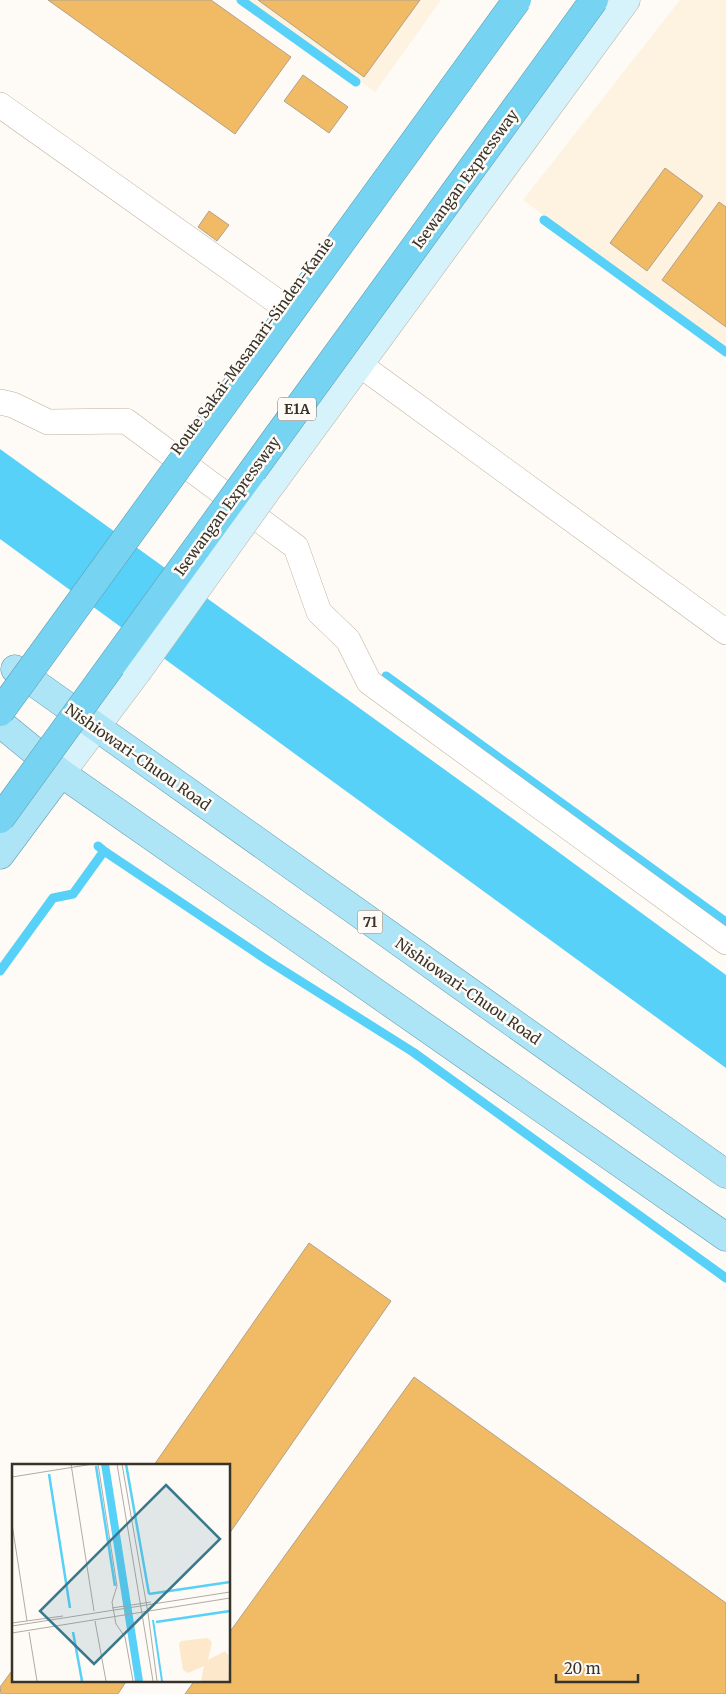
<svg xmlns="http://www.w3.org/2000/svg" width="726" height="1694" font-family="Merriweather,serif">
	<style>
		.built { fill: #fef2e0 }
		.water { fill: #57d1f7 }
		.lines { fill: none; stroke-linecap: round; stroke-linejoin: round }
		.stream { stroke: #57d1f7; stroke-width: 9 }
		.building { fill: #f1bb66; stroke: #b0a18c }
		.street-casing { stroke: #bfb09b; stroke-width: 26 }
		.secondary-casing { stroke: #bfb09b; stroke-width: 29 }
		.primary-casing { stroke: #609bac; stroke-width: 29 }
		.street { stroke: #fff; stroke-width: 25 }
		.secondary { stroke: #d6f2fb; stroke-width: 28 }
		.primary { stroke: #ade5f7; stroke-width: 28 }
		.secondary-bridge-casing { stroke: #bfb09b; stroke-width: 29; stroke-linecap: butt }
		.highway-bridge-casing { stroke: #609bac; stroke-width: 29; stroke-linecap: butt }
		.secondary-bridge { stroke: #d6f2fb; stroke-width: 28 }
		.highway-bridge { stroke: #76d3f2; stroke-width: 28 }
		.labels { text-anchor: middle; dominant-baseline: central; stroke-width: 5; stroke-linejoin: round; paint-order: stroke }
		.shield { fill: #fefbf6; stroke: #736e66; stroke-width: 1 }
		.shield-label { font-size: 14px; font-weight: bold; fill: #383229 }
		.street-label { font-size: 15px; fill: #383229; stroke: #fefbf6 }
		.inset-river { fill: none; stroke: #57d1f7; stroke-width: 2.5 }
		.inset-road { fill: none; stroke: #afaba4; stroke-width: 1 }
		.view { fill: #3a798d; fill-opacity: 0.15; stroke: #3a798d; stroke-width: 2.5 }
		.inset-edge { fill: none; stroke: #383229; stroke-width: 2.5 }
	</style>
	<rect width="100%" height="100%" fill="#fefbf6"/>
	<path class="built" d="M248,0H441L375,92Z
		M680,0H726V348L523,200Z"/>
	<path class="water" d="M0,449L516,821L726,975V1068L0,539Z"/>
	<g class="lines">
		<path class="stream" d="M241,0L356,82
			M544,220L726,352
			M386,676L726,922
			M104,851L270,962L413,1052L726,1278
			M0,971L53,898L73,894L104,851L98,846"/>
	</g>
	<path class="building" d="M48,0H211L291,57L235,134Z
		M258,0H420L364,77Z
		M303,75L348,107L329,133L284,101Z
		M665,168L703,196L647,271L610,243Z
		M719,202L726,207V327L662,280Z
		M209,211L229,225L217,241L198,227Z
		M309,1243L391,1301L229,1534V1465H154Z
		M414,1377L726,1603V1694H185L195,1680H229V1633Z
		M14,1668V1680H127L118,1694H1L0,1687Z"/>
	<g class="lines">
		<g class="street-casing">
			<path id="street" d="M0,105L282,305
				M359,364L726,632
				M0,402L13,405L48,422L126,421L296,547L319,612L348,640L369,682L726,942"/>
		</g>
		<g class="secondary-casing">
			<path id="secondary" d="M265,493L626,0
				M61,773L137,672"/>
		</g>
		<g class="primary-casing">
			<path id="primary" d="M15,669L726,1174
				M0,723L61,773L726,1237
				M0,855L61,773"/>
		</g>
		<use href="#street" class="street"/>
		<use href="#secondary" class="secondary"/>
		<use href="#primary" class="primary"/>
		<g class="secondary-bridge-casing">
			<path id="secondary-bridge" d="M137,672L265,493"/>
		</g>
		<g class="highway-bridge-casing">
			<path id="highway-bridge" d="M0,712L517,0
				M0,819L594,0"/>
		</g>
		<use href="#secondary-bridge" class="secondary-bridge"/>
		<use href="#highway-bridge" class="highway-bridge"/>
	</g>
	<g class="labels">
		<g class="shield">
			<rect x="278" y="397.5" width="38" height="23" rx="4"/>
			<rect x="357.5" y="910.5" width="25" height="23" rx="4"/>
		</g>
		<g class="shield-label">
			<text x="297" y="409">E1A</text>
			<text x="370" y="922">71</text>
		</g>
		<g class="street-label">
			<text transform="translate(465 179) rotate(-54)">Isewangan Expressway</text>
			<text transform="translate(252 346) rotate(-54)">Route Sakai-Masanari-Sinden-Kanie</text>
			<text transform="translate(227 506) rotate(-54)">Isewangan Expressway</text>
			<text transform="translate(138 757) rotate(35)">Nishiowari-Chuou Road</text>
			<text transform="translate(468 991) rotate(35)">Nishiowari-Chuou Road</text>
		</g>
	</g>
	<g transform="translate(12 1464)">
		<rect width="218" height="218" fill="#fefbf6"/>
		<path d="M195,174L200,178L196,196L213,187L216,191L217,217H189L192,202L176,209L171,206L167,180L169,177Z" fill="#fde8cb"/>
		<path d="M89,0H97L131,217H123ZM140,156H142L151,217H149Z" fill="#57d1f7"/>
		<path class="inset-river" d="M114,0L137,130M84,2L103,122M37,10L58,144M137,130L218,118M144,158L218,147M61,168L70,217"/>
		<path class="inset-road" d="M59,0L82,147M86,0L105,122L100,138L104,160L113,173L121,217M105,0L130,150M110,0L136,149M0,13L81,0M0,60L15,157M100,144L139,138M136,149L145,217M130,150L141,217M83,157L94,217M0,159L51,152M0,162L218,128M17,168L25,217M0,169L218,134"/>
		<path class="view" d="M154,21L208,75L82,200L28,147Z"/>
		<rect width="218" height="218" class="inset-edge"/>
	</g>
	<path d="M556 1674v8h82v-8" fill="none" stroke="#383229" stroke-width="2.5"/>
	<text x="564" y="1674" font-size="15" fill="#383229" stroke="#fefbf6" stroke-width="4" paint-order="stroke">20 m</text>
</svg>
